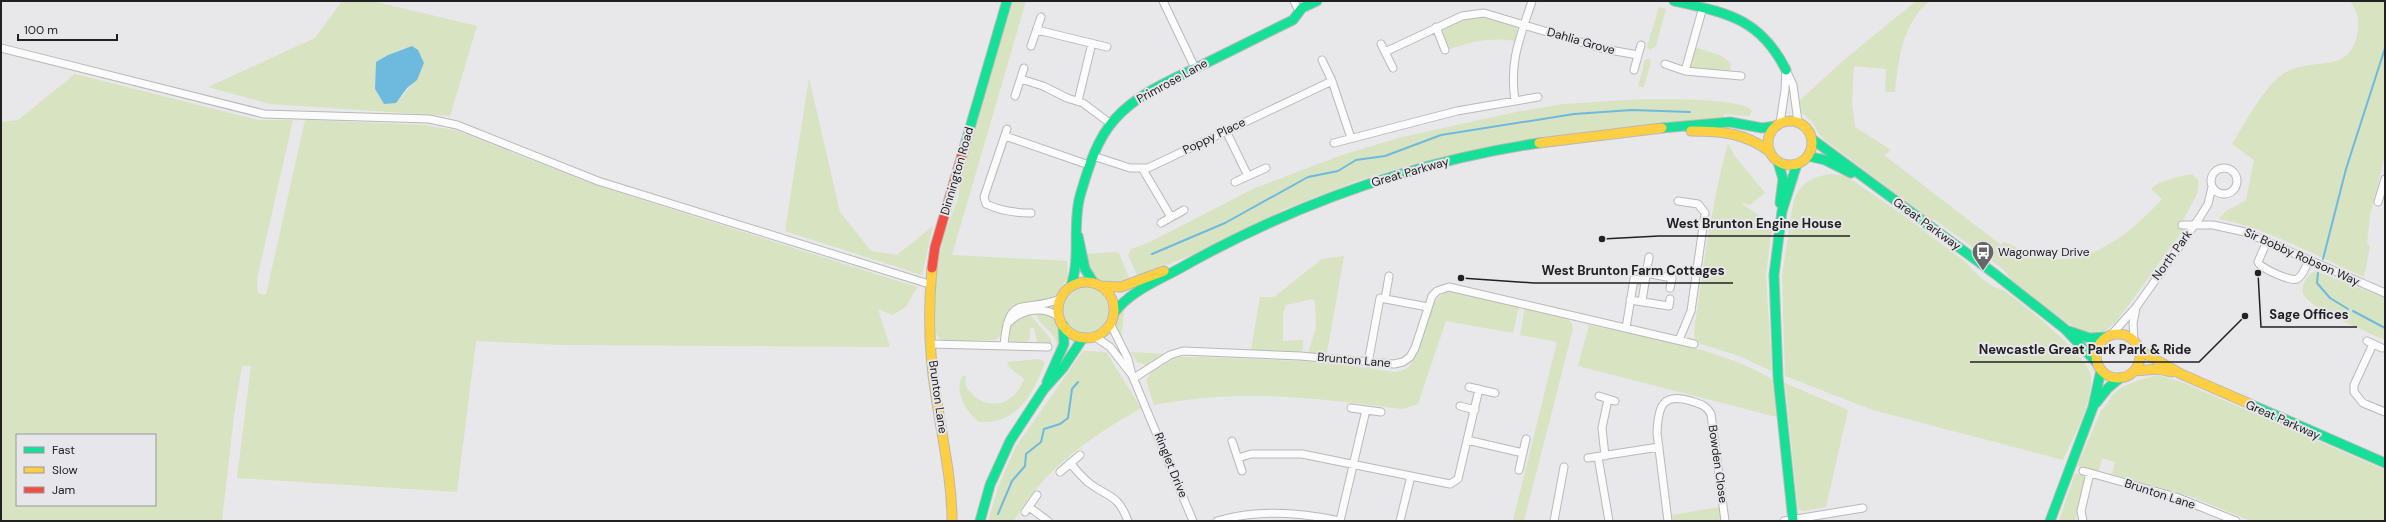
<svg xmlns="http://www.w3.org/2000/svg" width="2386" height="522" font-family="'DM Sans',sans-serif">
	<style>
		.green { fill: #d8e3c1; fill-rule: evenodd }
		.water { fill: #6ebadf }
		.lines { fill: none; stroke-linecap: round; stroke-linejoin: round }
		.stream { stroke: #6ebadf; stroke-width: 2 }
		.street-casing { stroke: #b9b8ba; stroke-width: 9 }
		.fast-casing { stroke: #b9b8ba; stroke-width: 11 }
		.slow-casing { stroke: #b9b8ba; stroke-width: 11 }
		.jam-casing { stroke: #b9b8ba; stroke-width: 11 }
		.street { stroke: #fcfbfc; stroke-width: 7 }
		.fast { stroke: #16e098; stroke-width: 9 }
		.slow { stroke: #ffcf43; stroke-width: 9 }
		.jam { stroke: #f24e42; stroke-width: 9 }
		.labels { text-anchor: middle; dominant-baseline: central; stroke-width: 4; stroke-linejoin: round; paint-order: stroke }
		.street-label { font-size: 12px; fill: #212022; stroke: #e7e6ea }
		.poi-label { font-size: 12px; fill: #212022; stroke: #e7e6ea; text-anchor: start }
		.leader { fill: none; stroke: #212022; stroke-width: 1.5 }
		.callout-dot { fill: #212022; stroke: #e7e6ea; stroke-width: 1.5 }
		.callout-label { font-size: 13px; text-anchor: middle; font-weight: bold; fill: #212022; stroke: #e7e6ea; stroke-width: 4; stroke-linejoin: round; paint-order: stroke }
	</style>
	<rect width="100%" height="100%" fill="#e8e7e9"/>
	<path class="green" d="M342,1H372L477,26L450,116L270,104L208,87L315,38ZM404,48L412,84L400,99L384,104L380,96L382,58Z
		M1013,1H1026L952,255L1067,261L1068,278L1053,298C1041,302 1027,299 1016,306C1001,314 1008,331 996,340L948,341L940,339L936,334L935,297L937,267L945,232L958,199L962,168Z
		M1916,1H1930C1903,21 1898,60 1895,92H1885L1886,69L1854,66L1852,102L1855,127L1891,150L1884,155L2001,245L2004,242C2021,249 2040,259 2059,259C2099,260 2138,226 2162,199L2151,189C2163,178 2177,178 2192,174L2199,181L2197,194L2180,226L2184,229L2116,322L2105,331L2097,333L2084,332L2060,319L2013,283L2004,270L1935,220L1929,219L1821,137L1812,122L1802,113L1799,101L1844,60Z
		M2350,1H2385V155L2370,215L2367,244L2370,246L2364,277C2320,258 2265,227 2219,219L2226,211L2246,200L2254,160L2232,144C2246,122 2260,93 2280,76C2296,63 2320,66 2339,60C2355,54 2361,30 2357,15C2356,10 2353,5 2350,1Z
		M1659,7L1666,9L1656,46L1650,50L1647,47Z
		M1482,17L1516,26L1517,31L1515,41C1492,37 1472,41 1450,49L1442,29L1468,18Z
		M1697,48L1720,55L1731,63L1730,72L1692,69L1690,65L1694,49Z
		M1648,58L1651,61L1644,87H1638L1645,60Z
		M75,74L258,120H293L257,279L258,293L266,295L305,120L425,125L455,130L598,186L917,287L906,307L892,315L878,309L890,347L565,345L476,341L457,492L237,478L251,366H242L234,415L222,521H1V122L18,120ZM17,435H155V505H17Z
		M809,78L840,212L871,251L897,255L933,226L922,275L785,231Z
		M1643,99C1659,99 1746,98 1752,111L1749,116L1724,114V119L1412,164L1354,182L1285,209L1204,250L1138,277L1128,255L1131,249L1150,242L1253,189L1339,156L1398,138L1516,112L1563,104Z
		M1728,143L1734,155L1765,193L1750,205L1740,202L1772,225L1766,276L1772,371L1739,356L1695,342L1694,332C1703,268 1711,206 1728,143Z
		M1831,174L1846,176L1899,212L1967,263C1974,273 1984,281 1995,287C1998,289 2003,289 2006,292C2024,305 2090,357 2091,377C2092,405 2074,435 2063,460L1873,410L1785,376L1782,276L1793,204C1799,183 1812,177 1831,174Z
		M1116,252L1119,253L1130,280C1102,290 1091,280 1086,254Z
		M1344,256L1327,353H1308L1316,328L1315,301L1313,299L1286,305L1283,313V341L1303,340V349L1300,352L1251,350L1260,297H1274L1322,259Z
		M2316,271L2385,298V340C2368,332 2312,310 2304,295C2301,291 2303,285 2305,281C2308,276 2311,272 2316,271Z
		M1062 310a23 23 0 1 1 46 0a23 23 0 1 1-46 0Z
		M1452,291L1519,306L1513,333L1446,321L1418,404L1402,409C1316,398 1241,388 1154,405L1146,380L1150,375L1149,372L1177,357H1202L1326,362L1395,372C1403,371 1408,369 1412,362C1420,340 1426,294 1452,291Z
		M1125,304L1121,340C1114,325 1114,317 1125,304Z
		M1525,307C1540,311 1572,311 1573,329L1524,521H1513L1557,342L1520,335Z
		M1036,312C1058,317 1058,321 1060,343L1057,347C1057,331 1037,326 1036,312Z
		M1030,315L1051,339V344L1037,342L1034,328H1030V338L1026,343H1012L1010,341C1007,325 1015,318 1030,315Z
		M1589,325C1651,339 1719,347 1773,380L1777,417L1578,366Z
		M1083,351L1106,352L1141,408C1092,436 1042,470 1014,521H988L999,485L1015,448Z
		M1131,352L1165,354L1146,367L1144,364L1137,362Z
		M1039,359L1045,362C1033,394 1018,424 979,422C967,413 954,392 962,377L966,375L965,384C980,413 1014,409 1024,379L1009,367L1007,362Z
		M2158,375L2184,383L2385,470V521H2251L2192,497L2112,474L2115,462L2102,458L2098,473L2077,466L2102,409C2108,405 2109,399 2113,394C2124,383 2144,379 2158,375Z
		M1785,383L1848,410L1826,507L1803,511L1798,509Z
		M2075,473L2085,476L2075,521H2059Z
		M1719,507L1722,521H1673L1672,515Z"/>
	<path class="water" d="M412,46L418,50L424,63L417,80L407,88L396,103L384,104L375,89L376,62L388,55Z"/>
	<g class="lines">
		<path class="stream" d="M1152,254L1225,223L1308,177L1338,171L1356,160L1385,156L1441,135L1574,114L1632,110L1690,112
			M2323,259L2346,169L2385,48
			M2318,273L2317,283L2330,298L2348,309
			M2353,311L2385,328
			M998,514L1012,481L1025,466L1026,454L1041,442L1044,429L1060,424L1068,418L1072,389L1078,382"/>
		<g class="street-casing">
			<path id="street" d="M1163,1L1195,68
				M1294,1L1299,11
				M1436,27L1445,50
				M1037,30L1107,47
				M1381,44L1393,68
				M1031,46L1041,17
				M1,48L264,114L429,119L457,125L598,181L929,284
				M1385,52L1462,16L1484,13L1604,49L1638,55
				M1665,64L1685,71L1741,76
				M1634,70L1641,45
				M1786,70L1793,85L1798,122
				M1685,71L1703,7
				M1021,79L1043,86L1067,98L1083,103L1111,124
				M1332,81L1351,138
				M1015,96L1024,68
				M1078,101L1092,43
				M1515,101C1509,61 1520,38 1532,1
				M1780,123L1785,90L1786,70
				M1007,129L984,197L986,204C1001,211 1015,213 1031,213
				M1226,131L1248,176
				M1005,136L1089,165
				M1334,143L1457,111L1538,97
				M1093,156L1130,168H1148L1332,81L1322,60
				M2211 181a13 13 0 1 1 26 0a13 13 0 1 1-26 0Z
				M1142,168L1171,217
				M1235,182L1266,168
				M1678,201L1698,204L1705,213L1691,311L1679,340
				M2378,202L2385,179
				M1161,223L1184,210
				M2182,225H2213L2245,232L2385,293
				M2267,241L2258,262C2260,268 2291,282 2297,279C2303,276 2306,266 2309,260
				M1646,273L1672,278L1670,288
				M1385,299L1389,276
				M1630,300L1669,306L1670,299
				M1642,301L1649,257
				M1007,324C1020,310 1041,305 1058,316
				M1626,328L1634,279L1645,281
				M2112,334L2137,306L2200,217L2208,204L2212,187
				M1094,336L1110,347L1132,375L1128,359L1110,323
				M2134,340L2133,323L2136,308
				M2367,341L2382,348
				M931,344L1048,347
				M2373,344L2354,385V392L2363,403L2385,412
				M1004,346C1008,291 1024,314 1060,299
				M1368,363L1380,298L1428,307
				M1132,375L1193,521
				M1134,378L1170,355L1183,351L1300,356L1394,364L1403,362L1410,357L1415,348L1432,296L1437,291L1449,287L1694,344
				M1469,387L1495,393
				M1599,396L1615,401
				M1460,406L1475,410
				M1351,408L1381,412
				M1467,440L1523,453
				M1232,441L1242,471
				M1605,456L1602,428L1608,399
				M1598,457L1609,521
				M1238,458L1251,454H1302L1450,484L1458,479L1479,389
				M1588,458L1659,447
				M1070,463C1076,470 1082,477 1089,483C1109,498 1118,494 1128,521
				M1519,470L1526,439
				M2083,471L2176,497L2236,521
				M1060,472L1080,455
				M1029,507L1048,521
				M1025,512L1037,495
				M1217,521C1258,509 1299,512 1340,521L1366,410
				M1400,521L1411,476
				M1554,521L1564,467
				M1668,521L1657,433C1658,407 1662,392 1691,401C1700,404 1706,405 1711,414L1725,521
				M1784,521L1863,508
				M2083,521L2081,511L2090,473"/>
		</g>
		<g class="fast-casing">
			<path id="fast" d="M1674,1C1727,13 1760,18 1786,70
				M1662,128L1730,122L1762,128L1776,126
				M1812,139L1995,274L2065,329L2097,363
				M962,155L1007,1
				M1808,156L1825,160L1851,173
				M1778,162L1783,179L1780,203
				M1078,236L1085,269L1093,282
				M1071,286C1081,257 1072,225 1080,196C1088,169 1096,140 1115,119C1137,94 1171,80 1200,66C1231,51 1262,35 1293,20L1302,8L1317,1
				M1114,313C1131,290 1160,280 1184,266C1295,204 1412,162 1539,143
				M2069,331L2089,338L2106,337
				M1047,382L1064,344L1063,325
				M2096,403L2108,388L2120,378
				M2250,404L2385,463
				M980,521L990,485L1010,441L1044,389L1063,368L1083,338
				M1793,521L1778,377L1774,275L1782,211L1797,164
				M2050,521L2093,407L2101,370"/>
		</g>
		<g class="slow-casing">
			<path id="slow" d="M1768 143a22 22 0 1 1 44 0a22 22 0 1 1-44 0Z
				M1691,131C1721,131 1745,133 1769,151
				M1539,143L1662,128
				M932,268C928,311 929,354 936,396C942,438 952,479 952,521
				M1058 310a28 28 0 1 1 56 0a28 28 0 1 1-56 0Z
				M1101,286L1121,287L1164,271
				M2096 356a22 22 0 1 1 44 0a22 22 0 1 1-44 0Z
				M2139,350L2181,374L2250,404
				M2134,371L2158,369L2171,372"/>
		</g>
		<g class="jam-casing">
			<path id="jam" d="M932,268L935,247L962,155"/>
		</g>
		<use href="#street" class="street"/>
		<use href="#fast" class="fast"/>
		<use href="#slow" class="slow"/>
		<use href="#jam" class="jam"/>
	</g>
	<defs>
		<g id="bus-pin" transform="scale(1.15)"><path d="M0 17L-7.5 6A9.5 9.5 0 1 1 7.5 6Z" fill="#676668" stroke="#e7e6ea"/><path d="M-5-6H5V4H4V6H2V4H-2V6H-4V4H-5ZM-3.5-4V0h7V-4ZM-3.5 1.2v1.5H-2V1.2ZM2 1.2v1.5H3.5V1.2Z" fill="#fff"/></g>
	</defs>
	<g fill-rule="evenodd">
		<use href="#bus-pin" x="1983" y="252"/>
	</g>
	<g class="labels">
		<g class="street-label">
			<text transform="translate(1581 41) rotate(16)">Dahlia Grove</text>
			<text transform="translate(1172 81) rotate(-29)">Primrose Lane</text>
			<text transform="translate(1214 136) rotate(-26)">Poppy Place</text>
			<text transform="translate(957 171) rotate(-74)">Dinnington Road</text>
			<text transform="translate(1410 172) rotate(-16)">Great Parkway</text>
			<text transform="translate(1927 224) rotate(36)">Great Parkway</text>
			<text transform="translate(2172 255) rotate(-54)">North Park</text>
			<text transform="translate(2302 257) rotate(24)">Sir Bobby Robson Way</text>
			<text transform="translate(1354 360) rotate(5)">Brunton Lane</text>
			<text transform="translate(938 397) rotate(82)">Brunton Lane</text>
			<text transform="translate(2283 420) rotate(24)">Great Parkway</text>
			<text transform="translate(1718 464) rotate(82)">Bowden Close</text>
			<text transform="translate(1171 465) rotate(68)">Ringlet Drive</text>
			<text transform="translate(2160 494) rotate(18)">Brunton Lane</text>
		</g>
		<g class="poi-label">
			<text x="1998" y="252">Wagonway Drive</text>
		</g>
	</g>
	<path class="leader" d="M1602 239L1659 236H1850M1461 278L1534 283H1733M2258 273L2261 327H2357M2245 316L2199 362H1970"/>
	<g class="callout-dot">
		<circle cx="1602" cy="239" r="4"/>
		<circle cx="1461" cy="278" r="4"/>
		<circle cx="2258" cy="273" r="4"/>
		<circle cx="2245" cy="316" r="4"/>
	</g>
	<g class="callout-label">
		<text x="1754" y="228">West Brunton Engine House</text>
		<text x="1633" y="275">West Brunton Farm Cottages</text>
		<text x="2309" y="319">Sage Offices</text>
		<text x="2085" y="354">Newcastle Great Park Park &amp; Ride</text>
	</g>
	<rect width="2386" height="522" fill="none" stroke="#212022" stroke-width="4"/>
	<rect x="16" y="434" width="140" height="72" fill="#e7e6ea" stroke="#98979a"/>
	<rect x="24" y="447" width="20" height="6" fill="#16e098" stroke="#98979a"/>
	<text x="52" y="454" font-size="12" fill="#212022">Fast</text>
	<rect x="24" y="467" width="20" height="6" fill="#ffcf43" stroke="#98979a"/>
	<text x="52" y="474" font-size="12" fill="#212022">Slow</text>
	<rect x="24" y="487" width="20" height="6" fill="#f24e42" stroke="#98979a"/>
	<text x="52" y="494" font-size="12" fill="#212022">Jam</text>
	<path d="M18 34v6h99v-6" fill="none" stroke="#212022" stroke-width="2"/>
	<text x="24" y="34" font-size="12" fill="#212022" stroke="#e7e6ea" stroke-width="3" paint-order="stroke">100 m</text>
</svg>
